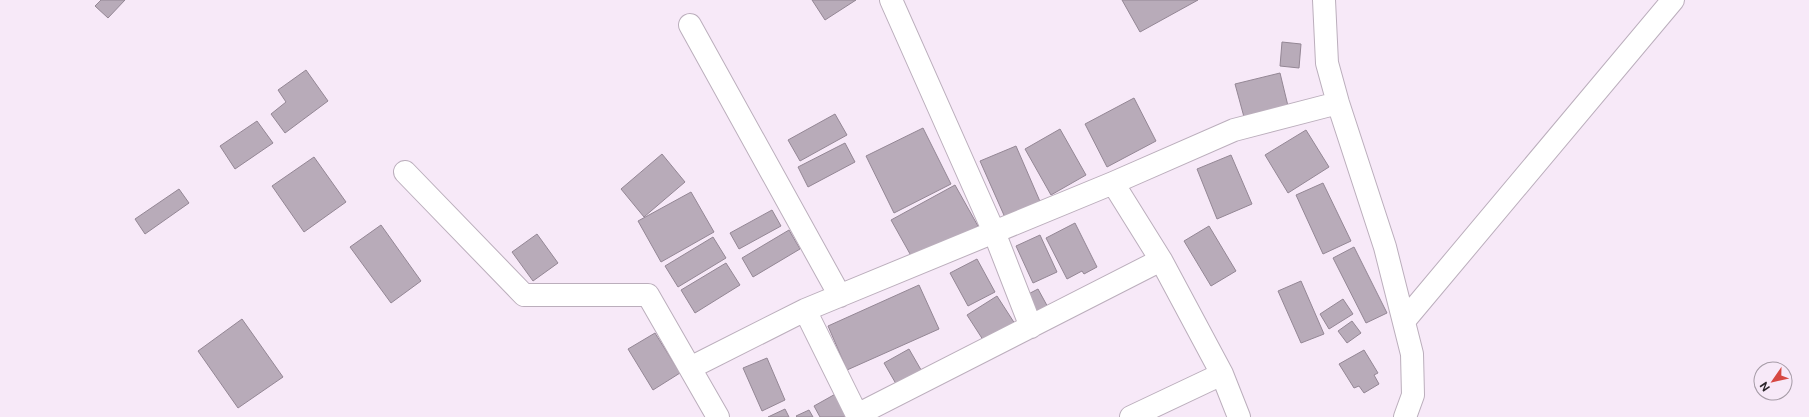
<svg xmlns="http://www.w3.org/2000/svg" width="1809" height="417" font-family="'Public Sans',sans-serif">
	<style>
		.building { fill: #b8abb9; stroke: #948795 }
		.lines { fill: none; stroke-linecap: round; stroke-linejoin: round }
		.minor-casing { stroke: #bbaebc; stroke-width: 24 }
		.minor { stroke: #fff; stroke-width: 22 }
	</style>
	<rect width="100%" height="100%" fill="#f7e9f8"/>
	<path class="building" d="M101,0H125L108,18L95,6Z
		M812,0H856L825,20Z
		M1122,0H1198L1140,32Z
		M1282,42L1301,44L1299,68L1280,66Z
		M306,70L328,101L285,133L271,114L286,102L278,90Z
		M1280,73L1288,106L1244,117L1235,84Z
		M1134,98L1156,141L1107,167L1085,124Z
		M835,114L847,135L800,161L788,140Z
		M257,121L273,143L235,169L220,146Z
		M923,128L951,184L894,213L866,156Z
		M1060,129L1086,175L1051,195L1025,149Z
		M1306,130L1329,167L1288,193L1265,155Z
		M845,143L855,162L808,187L798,167Z
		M1016,146L1042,206L1007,222L980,161Z
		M662,154L685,182L644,217L621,189Z
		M1231,155L1252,204L1217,219L1197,169Z
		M314,157L346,202L304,232L272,186Z
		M1323,183L1351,241L1323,254L1296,195Z
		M955,185L978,226L914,261L891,220Z
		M179,189L189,203L145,234L135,219Z
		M691,192L714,232L661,262L638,221Z
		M772,210L781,226L739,249L730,233Z
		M1075,223L1097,267L1084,274L1082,271L1067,279L1046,238Z
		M381,225L421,281L391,303L350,247Z
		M1209,226L1236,271L1211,286L1184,241Z
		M789,230L800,249L753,277L742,258Z
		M537,234L558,263L533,281L512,252Z
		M1040,235L1057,272L1033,283L1016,246Z
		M713,237L726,258L678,287L665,266Z
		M1354,247L1387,313L1366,323L1333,258Z
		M977,259L995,292L968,306L950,273Z
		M726,263L740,285L695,313L681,290Z
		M1301,281L1324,334L1301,343L1278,291Z
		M919,285L939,329L847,370L828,326Z
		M1038,289L1050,311L1024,326L1011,303Z
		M997,296L1017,327L987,346L967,315Z
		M1343,299L1353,314L1329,329L1320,314Z
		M242,319L283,377L238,408L198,351Z
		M1352,321L1361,333L1347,343L1338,331Z
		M655,333L680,373L653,390L628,349Z
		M909,349L924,375L899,389L884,363Z
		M1364,350L1378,373L1374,375L1379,384L1364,393L1359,386L1354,388L1339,364Z
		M767,358L785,400L762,411L743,368Z
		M839,392L853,417H820L814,406Z
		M785,409L789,417H768Z
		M809,410L813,417H797L796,416Z"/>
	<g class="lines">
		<g class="minor-casing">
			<path id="minor" d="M891,0L994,232L1031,327
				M1324,0L1327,63L1338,103L1385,247L1412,354L1413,395L1405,417
				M690,25L840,296
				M405,172L524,295H648L718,417
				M1113,183L1161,260
				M805,310L857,415
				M1404,321L1673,0
				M690,368L805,310L1113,183L1234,130L1338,103
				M858,417L857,415L1161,260L1222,374
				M1131,417L1222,374L1239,417"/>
		</g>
		<use href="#minor" class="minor"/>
	</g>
	<g transform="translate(1773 381) rotate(236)"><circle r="19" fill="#f7e9f8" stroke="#a59ba6"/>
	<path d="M0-3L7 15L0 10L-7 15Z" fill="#d64842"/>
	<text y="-6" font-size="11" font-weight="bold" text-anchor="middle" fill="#2a252a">N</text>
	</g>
</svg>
